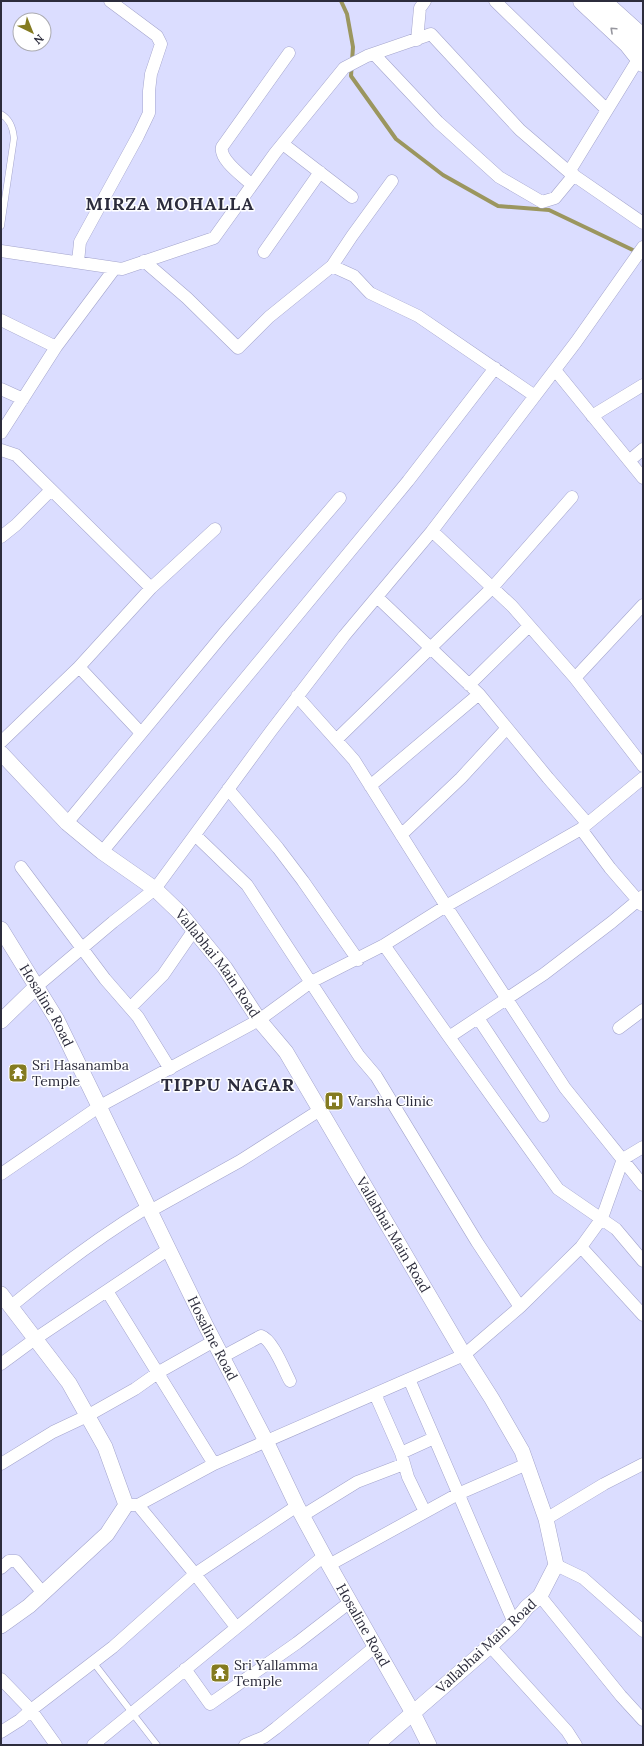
<svg xmlns="http://www.w3.org/2000/svg" width="644" height="1746" font-family="Lora,serif">
	<style>
		.lines { fill: none; stroke-linecap: round; stroke-linejoin: round }
		.stream { stroke: #9b965f; stroke-width: 4 }
		.service-casing { stroke: #a4a5cd; stroke-width: 7 }
		.minor-casing { stroke: #a4a5cd; stroke-width: 13 }
		.tertiary-casing { stroke: #a4a5cd; stroke-width: 16 }
		.secondary-casing { stroke: #a4a5cd; stroke-width: 19 }
		.service { stroke: #fff; stroke-width: 6 }
		.minor { stroke: #fff; stroke-width: 12 }
		.tertiary { stroke: #fff; stroke-width: 15 }
		.secondary { stroke: #fff; stroke-width: 18 }
		.oneway { stroke: #96969e }
		.labels { text-anchor: middle; dominant-baseline: central; stroke-width: 3; stroke-linejoin: round; paint-order: stroke }
		.street-label { font-size: 14px; fill: #2c2c3c; stroke: #fff }
		.poi-label { font-size: 14px; fill: #2c2c3c; stroke: #fff; text-anchor: start }
		.district-label { font-size: 18px; font-weight: bold; letter-spacing: 1px; fill: #2c2c3c; stroke: #fff }
	</style>
	<rect width="100%" height="100%" fill="#dbddff"/>
	<g class="lines">
		<path class="stream" d="M341,1L347,14L353,47L351,76L396,139L443,175L498,206L549,210L637,252"/>
		<g class="service-casing">
			<path id="service" d="M1,114C10,119 13,127 14,138L1,226
				M93,1662L157,1745"/>
		</g>
		<g class="minor-casing">
			<path id="minor" d="M495,1L607,110
				M417,40L420,8L425,1
				M374,54L438,122L499,177L542,202L555,198L574,175
				M639,58L569,172L643,223
				M283,144L352,197
				M252,185C243,176 219,160 222,147L289,53
				M1,251L122,269L214,238L275,153L344,68L367,56L431,34L520,130L569,172
				M264,252L320,172
				M144,261L187,298L238,348L269,317L332,266L354,276L370,293L418,316L535,396
				M78,262L80,242L138,136L149,113V91L151,74L161,44L157,36L110,1
				M332,266L352,236L392,181
				M1,320L56,347L1,433
				M56,347L115,268
				M555,370L643,478
				M1,389L23,399
				M592,416L643,385
				M1,450L16,455L151,588L79,667L141,733
				M629,461L643,449
				M432,531L576,342L643,247
				M1,537L16,525L51,490
				M151,588L215,529
				M377,597L479,694L548,778L587,823
				M643,605L575,678L643,766
				M469,685L529,626
				M297,696L354,760L446,906L565,1088L643,1185
				M336,740L492,588L572,497
				M1,742L79,667
				M370,786L479,694
				M228,789L278,848L303,881L358,960
				M67,823L225,632L340,498
				M581,829L610,868L642,905
				M195,835L247,885L359,1056L376,1076L477,1242L520,1307
				M401,835L461,778L507,728
				M102,852L408,481L495,368
				M21,867L105,979L138,1017L170,1069
				M643,896L612,922L544,974L449,1037L558,1189L616,1229L643,1261
				M384,945L449,1037
				M36,987L113,922L155,889L271,731L344,636L432,531L512,606L575,678
				M130,1008L163,975L194,930
				M478,1018L543,1116
				M619,1028L643,1010
				M1,1174L100,1106L259,1020L311,982L384,945L446,906L581,829L643,778
				M150,1211L240,1161L320,1110
				M581,1247L643,1315
				M107,1291L214,1464
				M10,1307C55,1270 99,1237 148,1207
				M222,1357L261,1336C273,1340 284,1370 290,1381
				M1,1364L35,1339L169,1249
				M409,1379L514,1623
				M375,1394L401,1453L408,1477L425,1512
				M401,1453L434,1438
				M1,1464L53,1432L87,1416L135,1389L159,1372L214,1341
				M131,1505H138L195,1574L297,1506
				M138,1505L214,1464L464,1355L520,1307L581,1247L602,1218L623,1159L643,1147
				M302,1516L357,1482L404,1464
				M546,1519L604,1484L643,1464
				M329,1565L458,1494L527,1464
				M556,1565L583,1578L643,1631
				M1,1568L9,1561H16L43,1593
				M540,1596L621,1696L643,1720
				M490,1646L567,1731L576,1745
				M185,1669L210,1704L297,1643L350,1602
				M1,1679L31,1710L113,1647L195,1574L236,1627
				M1,1732L20,1720L31,1710L56,1745
				M93,1745L324,1556
				M245,1745L264,1737L276,1728L376,1646"/>
		</g>
		<g class="tertiary-casing">
			<g id="tertiary">
				<path id="s1" d="M1,753L67,823L102,852L155,889L180,913L225,968L259,1020L286,1052L464,1355L492,1399L522,1451L546,1519L556,1565L540,1596L527,1607L514,1623L490,1646L376,1745"/>
				<path id="s2" d="M1,929L57,1020L206,1326L266,1441L297,1506L329,1565L413,1713L429,1745"/>
				<path d="M1,1021L36,987"/>
				<path d="M1,1294L69,1383L105,1447L126,1505L107,1534L29,1606L1,1626"/>
			</g>
		</g>
		<g class="secondary-casing">
			<path id="secondary" d="M582,1L628,44L643,63
				M602,1L643,38"/>
		</g>
		<use href="#service" class="service"/>
		<use href="#minor" class="minor"/>
		<use href="#tertiary" class="tertiary"/>
		<use href="#secondary" class="secondary"/>
	</g>
	<defs><path id="oneway-chevron" d="M-2-3.5L2.5 0L-2 3.5" fill="none" stroke-width="1.6" stroke-linecap="round" stroke-linejoin="round"/></defs>
	<use class="oneway" href="#oneway-chevron" transform="translate(613 30) rotate(-137)"/>
	<defs>
		<g id="temple-square" transform="scale(1)"><rect x="-9" y="-9" width="18" height="18" rx="4" fill="#847b21" stroke="#fff"/><path d="M0-6L5-2H3V0L6.5 2.5H4V6H1.5V3h-3V6H-4V2.5H-6.5L-3 0V-2H-5Z" fill="#fff"/></g>
		<g id="hospital-square" transform="scale(1)"><rect x="-9" y="-9" width="18" height="18" rx="4" fill="#847b21" stroke="#fff"/><path d="M-5-5h3v3.5h4V-5h3V5h-3V1.5h-4V5h-3Z" fill="#fff"/></g>
	</defs>
	<g fill-rule="evenodd">
		<use href="#temple-square" x="18" y="1073"/>
		<use href="#hospital-square" x="334" y="1101"/>
		<use href="#temple-square" x="220" y="1673"/>
	</g>
	<g class="labels">
		<g class="street-label">
			<text stroke="none"><textPath href="#s1" startOffset="304">Vallabhai Main Road</textPath></text>
			<text stroke="none"><textPath href="#s2" startOffset="89">Hosaline Road</textPath></text>
			<text stroke="none"><textPath href="#s1" startOffset="628">Vallabhai Main Road</textPath></text>
			<text stroke="none"><textPath href="#s2" startOffset="461">Hosaline Road</textPath></text>
			<text stroke="none"><textPath href="#s2" startOffset="785">Hosaline Road</textPath></text>
			<text transform="translate(486 1646) rotate(-43)">Vallabhai Main Road</text>
		</g>
		<g class="poi-label">
			<text x="32" y="1065">Sri Hasanamba<tspan x="32" dy="16">Temple</tspan></text>
			<text x="348" y="1101">Varsha Clinic</text>
			<text x="234" y="1665">Sri Yallamma<tspan x="234" dy="16">Temple</tspan></text>
		</g>
		<g class="district-label">
			<text x="170" y="203">MIRZA MOHALLA</text>
			<text x="228" y="1084">TIPPU NAGAR</text>
		</g>
	</g>
	<rect width="644" height="1746" fill="none" stroke="#2c2c3c" stroke-width="4"/>
	<g transform="translate(32 32) rotate(137)"><circle r="19" fill="#ffffff" stroke="#ababb1"/>
	<path d="M0-3L7 15L0 10L-7 15Z" fill="#847b21"/>
	<text y="-6" font-size="11" font-weight="bold" text-anchor="middle" fill="#2c2c3c">N</text>
	</g>
</svg>
